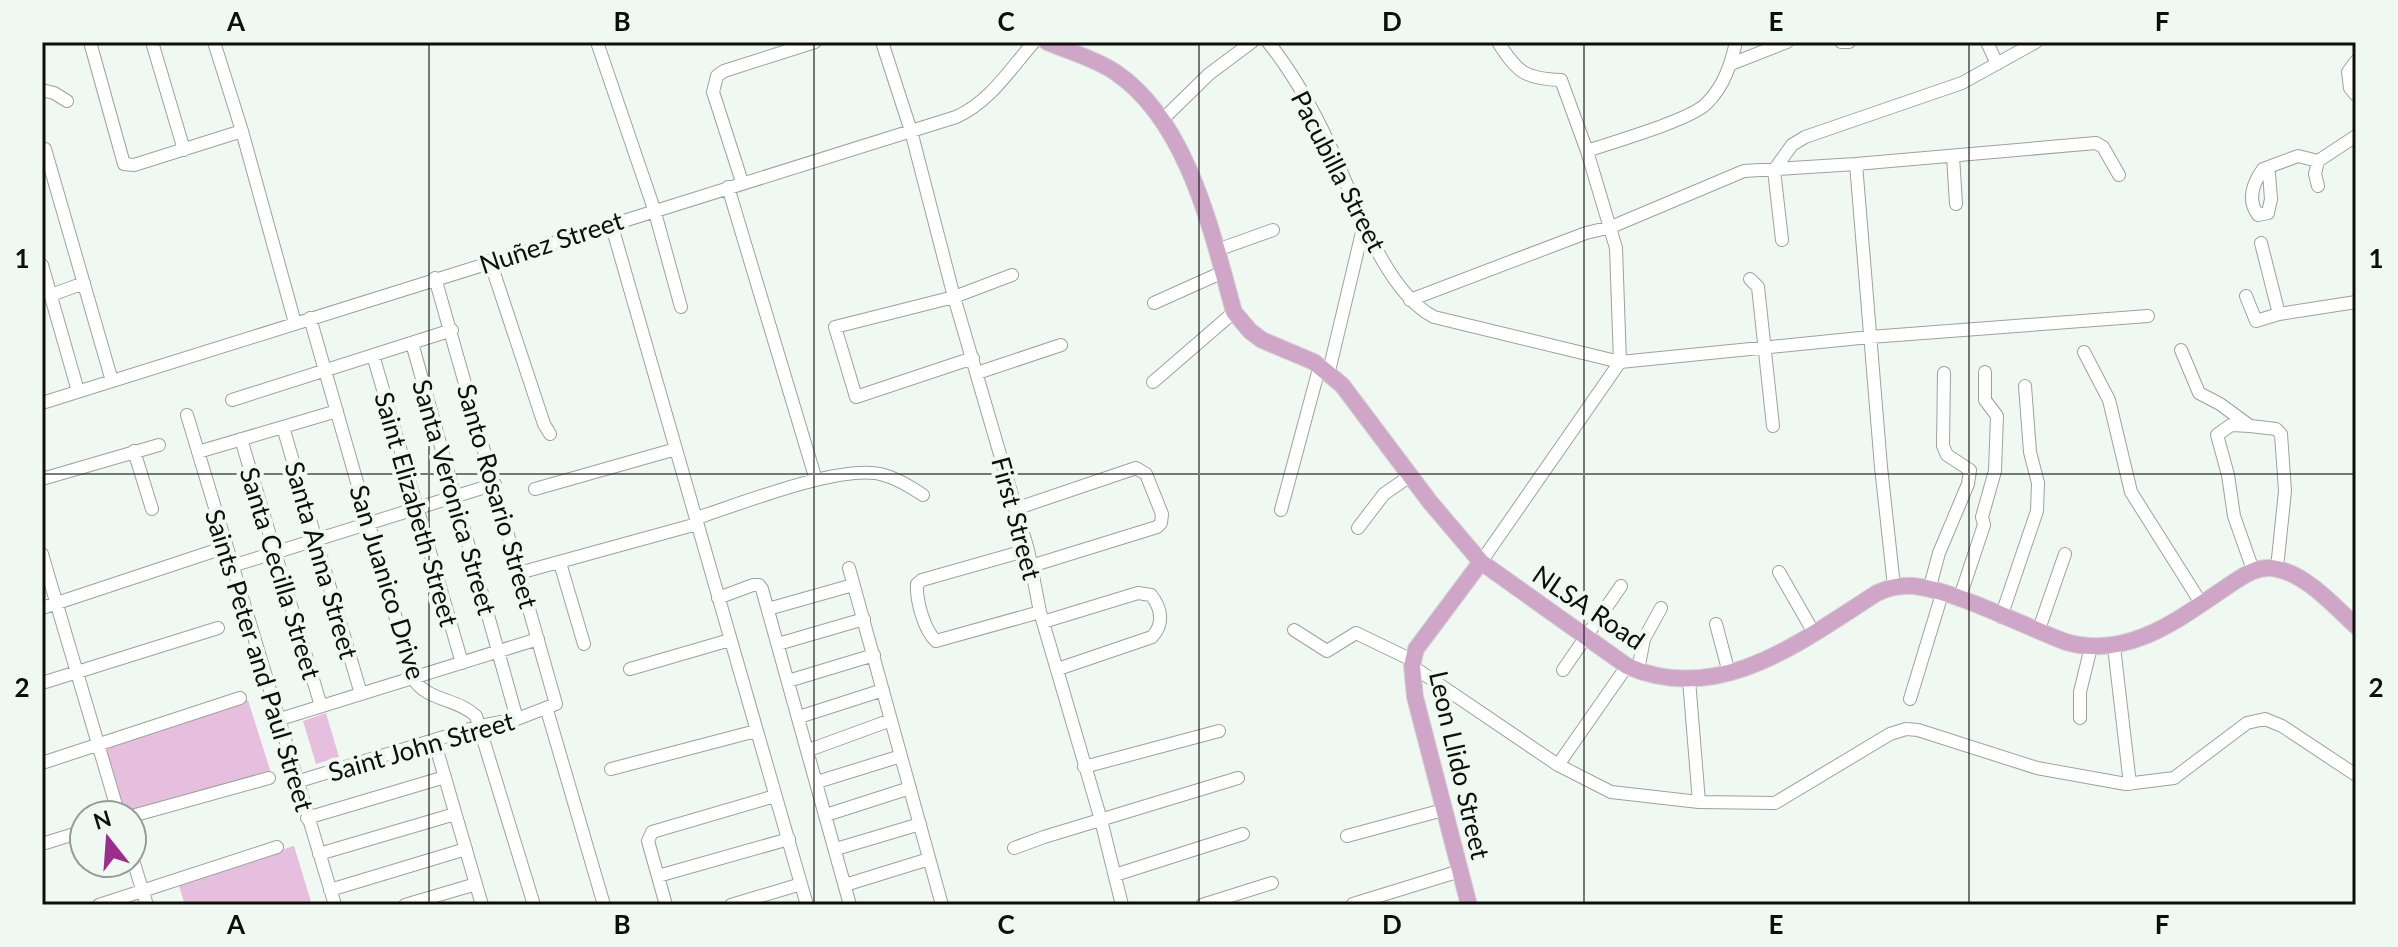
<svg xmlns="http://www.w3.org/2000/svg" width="2398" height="947" font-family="Lato,sans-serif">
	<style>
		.green { fill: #e7bfde }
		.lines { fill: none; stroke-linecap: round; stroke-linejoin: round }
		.minor-casing { stroke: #9ba39c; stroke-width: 14 }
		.major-casing { stroke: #d3d4d3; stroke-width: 18 }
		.minor { stroke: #fff; stroke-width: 12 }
		.major { stroke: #d0a6c8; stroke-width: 16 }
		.grid { fill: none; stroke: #0c0f0c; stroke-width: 2; stroke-opacity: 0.55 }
		.labels { text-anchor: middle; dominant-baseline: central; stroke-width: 8; stroke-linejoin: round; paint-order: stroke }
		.street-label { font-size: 26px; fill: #0c0f0c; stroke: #f0f9f1 }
		.neatline { fill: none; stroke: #0c0f0c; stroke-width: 3 }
		.grid-label { font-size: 26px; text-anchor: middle; font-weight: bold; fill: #0c0f0c }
	</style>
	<rect width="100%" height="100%" fill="#f0f9f1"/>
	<path class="green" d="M248,700L272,776L122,815L100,745Z
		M326,713L339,757L316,764L303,721Z
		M294,846L312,905H185L177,880Z"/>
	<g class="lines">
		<g class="minor-casing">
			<path id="minor" d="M90,42L124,164L134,165L242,131
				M152,42L184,150
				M214,42L242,131L295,323
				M597,42L654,209L681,307
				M882,42L911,131L954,297L1028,550L1040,612L1101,820L1122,905
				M1268,42C1293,73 1314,111 1331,148C1354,198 1384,291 1434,317L1620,362L1616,248L1587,151L1561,80C1525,79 1517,72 1498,42
				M1841,42H1849
				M1987,42L1997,64
				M2356,61L2348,72L2350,88L2356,95
				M1731,64L1787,42
				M42,90L54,93L67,101
				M1161,121L1209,74L1252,42
				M45,149L112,381
				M1587,151C1613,142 1691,120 1707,103C1724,86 1731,64 1736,42
				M1953,156L1956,204
				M1856,164L1881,467L1894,586
				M2263,169L2269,174L2271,199L2268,213L2258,215C2247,200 2253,183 2263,169L2298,156L2318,161
				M742,182L713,92L717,76L724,71L815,42
				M2318,186L2315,174L2318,161L2356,136
				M728,187L816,480
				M611,223L807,905
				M1782,240L1774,170L1792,145L1805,137L1962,83L2036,42
				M2261,243L2279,314
				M1217,250L1273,230
				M490,261L544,424L550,434
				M42,265L78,391
				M1750,279L1758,287L1773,426
				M51,295L84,283
				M2246,296L2256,321L2279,314L2356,302
				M1410,300L1586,233L1611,227L1744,171L1856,164L2096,143L2103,147L2119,175
				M1154,303L1223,272
				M310,318L413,678C426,701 457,698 476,716L534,905
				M412,343L517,719
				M2181,350L2199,393L2220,404L2250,426L2276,429L2281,434L2285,491L2277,568
				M2084,352L2109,400L2131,492L2201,603
				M373,355L462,663
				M973,358L856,397L835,327L954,297L1012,275
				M1329,371L1364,224
				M977,373L1061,345
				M1153,382L1234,312
				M232,400L452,330
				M42,403L956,117C990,102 1010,69 1034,42
				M187,415L335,905
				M2250,426L2231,425L2217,435L2228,475L2234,516L2253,570
				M283,427L361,694
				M241,439L321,706
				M134,451L152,509
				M198,452L337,411
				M42,479L159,445
				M535,489L676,449
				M1015,509L1136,468L1146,474L1162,514L1161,523L1157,527L1031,566
				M1281,510L1320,365
				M696,518C738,505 844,462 884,475C898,479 911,487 923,495
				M1358,528L1384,494L1410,476
				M1028,550L922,580L917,584C916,600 924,630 936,641L1040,612
				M42,554L119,815
				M1481,562L1620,362L1870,337L2148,316
				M560,563L584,644
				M232,566L495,484
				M849,568L942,905
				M1779,572L1814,633
				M519,573L697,524
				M1929,590L1939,553L1968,484L1970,470L1947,455L1943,446L1944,373
				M718,598L753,585H759L762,589L850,905
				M1959,600L1984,525L1982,517L1995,471L1997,416L1985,400V372
				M42,608L226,547
				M768,609L853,585
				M2001,617L2037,511L2038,483L2030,452L2025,386
				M1043,622L1138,593L1151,595C1162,609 1164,624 1152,637L1058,669
				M1716,624L1729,673
				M1294,630L1327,651L1356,633L1412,660
				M2038,632L2065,554
				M778,644L864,619
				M2114,647L2130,784
				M1412,666L1558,765L1611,792L1699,802L1775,803L1890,734L1906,729L1918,730L2037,768L2126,784L2174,778L2247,723L2265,719L2282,726L2356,775
				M630,669L730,640
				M1563,670L1621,586
				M1638,670L1644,639L1661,608
				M1689,680L1699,802
				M788,681L874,655
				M42,683L218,628
				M1910,699L1942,594
				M547,710L604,905
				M799,717L883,690
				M2080,718V692L2091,647
				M277,720L538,639
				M434,740L482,905
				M809,750L891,720
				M42,763L240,698
				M1558,765L1627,666
				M1084,767L1219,731
				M611,769L756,731
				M296,782L480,726L517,719L556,704L435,278
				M817,782L901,756
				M826,815L910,788
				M132,816L269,778
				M307,818L445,777
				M1347,836L1443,810
				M42,844L84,831
				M1014,848L1044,837L1238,778
				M836,849L920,824
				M319,854L455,814
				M132,857L147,905
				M1115,875L1243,834
				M658,876L789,839
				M845,885L929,859
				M330,890L466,849
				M1353,904L1460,871
				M99,905L277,847
				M405,905L476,884
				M666,905L648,841L652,832L775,796
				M731,905L801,884
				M1202,905L1272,883"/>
		</g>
		<g class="major-casing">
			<path id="major" d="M1047,42C1070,52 1094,58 1115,72C1188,121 1212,233 1234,312L1250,331L1262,340L1314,362L1342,385L1430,502L1481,562L1627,666C1719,707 1803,640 1877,593C1890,587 1900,585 1914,586C1957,591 2023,626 2066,642C2126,659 2175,622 2222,590C2239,579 2256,564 2277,569C2307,575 2334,606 2356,626
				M1469,905L1415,697L1412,666L1416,649L1481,562"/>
		</g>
		<use href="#minor" class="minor"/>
		<use href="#major" class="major"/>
	</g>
	<path class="grid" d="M429,42V905M814,42V905M1199,42V905M1584,42V905M1969,42V905M42,474H2356"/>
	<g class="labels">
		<g class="street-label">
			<text transform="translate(1339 171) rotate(63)">Pacubilla Street</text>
			<text transform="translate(551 242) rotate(-18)">Nuñez Street</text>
			<text transform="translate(498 496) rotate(74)">Santo Rosario Street</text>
			<text transform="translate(455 497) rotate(74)">Santa Veronica Street</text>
			<text transform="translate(417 509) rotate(74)">Saint Elizabeth Street</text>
			<text transform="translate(1017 518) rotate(75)">First Street</text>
			<text transform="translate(322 560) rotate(74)">Santa Anna Street</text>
			<text transform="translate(281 573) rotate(73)">Santa Cecilla Street</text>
			<text transform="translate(388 582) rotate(73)">San Juanico Drive</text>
			<text transform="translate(1589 607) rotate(34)">NLSA Road</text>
			<text transform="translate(260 660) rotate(73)">Saints Peter and Paul Street</text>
			<text transform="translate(421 746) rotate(-16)">Saint John Street</text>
			<text transform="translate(1460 765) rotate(77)">Leon Llido Street</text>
		</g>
	</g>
	<rect width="2398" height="947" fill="none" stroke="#f0f9f1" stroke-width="88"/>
	<g transform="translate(108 839) rotate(343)"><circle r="38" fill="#f0f9f1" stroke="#959b95" stroke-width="2"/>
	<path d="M0-6L14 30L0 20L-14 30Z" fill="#9c2d8c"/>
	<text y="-12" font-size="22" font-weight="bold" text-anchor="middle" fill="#0c0f0c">N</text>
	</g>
	<rect x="44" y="44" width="2310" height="859" class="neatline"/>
	<g class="grid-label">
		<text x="236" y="31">A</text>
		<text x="622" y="31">B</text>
		<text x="1006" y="31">C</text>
		<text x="1392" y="31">D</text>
		<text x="1776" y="31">E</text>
		<text x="2162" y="31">F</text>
		<text x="22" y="268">1</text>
		<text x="2376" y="268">1</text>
		<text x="22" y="697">2</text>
		<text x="2376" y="697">2</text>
		<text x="236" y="934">A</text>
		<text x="622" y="934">B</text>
		<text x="1006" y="934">C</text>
		<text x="1392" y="934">D</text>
		<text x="1776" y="934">E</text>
		<text x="2162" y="934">F</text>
	</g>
</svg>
